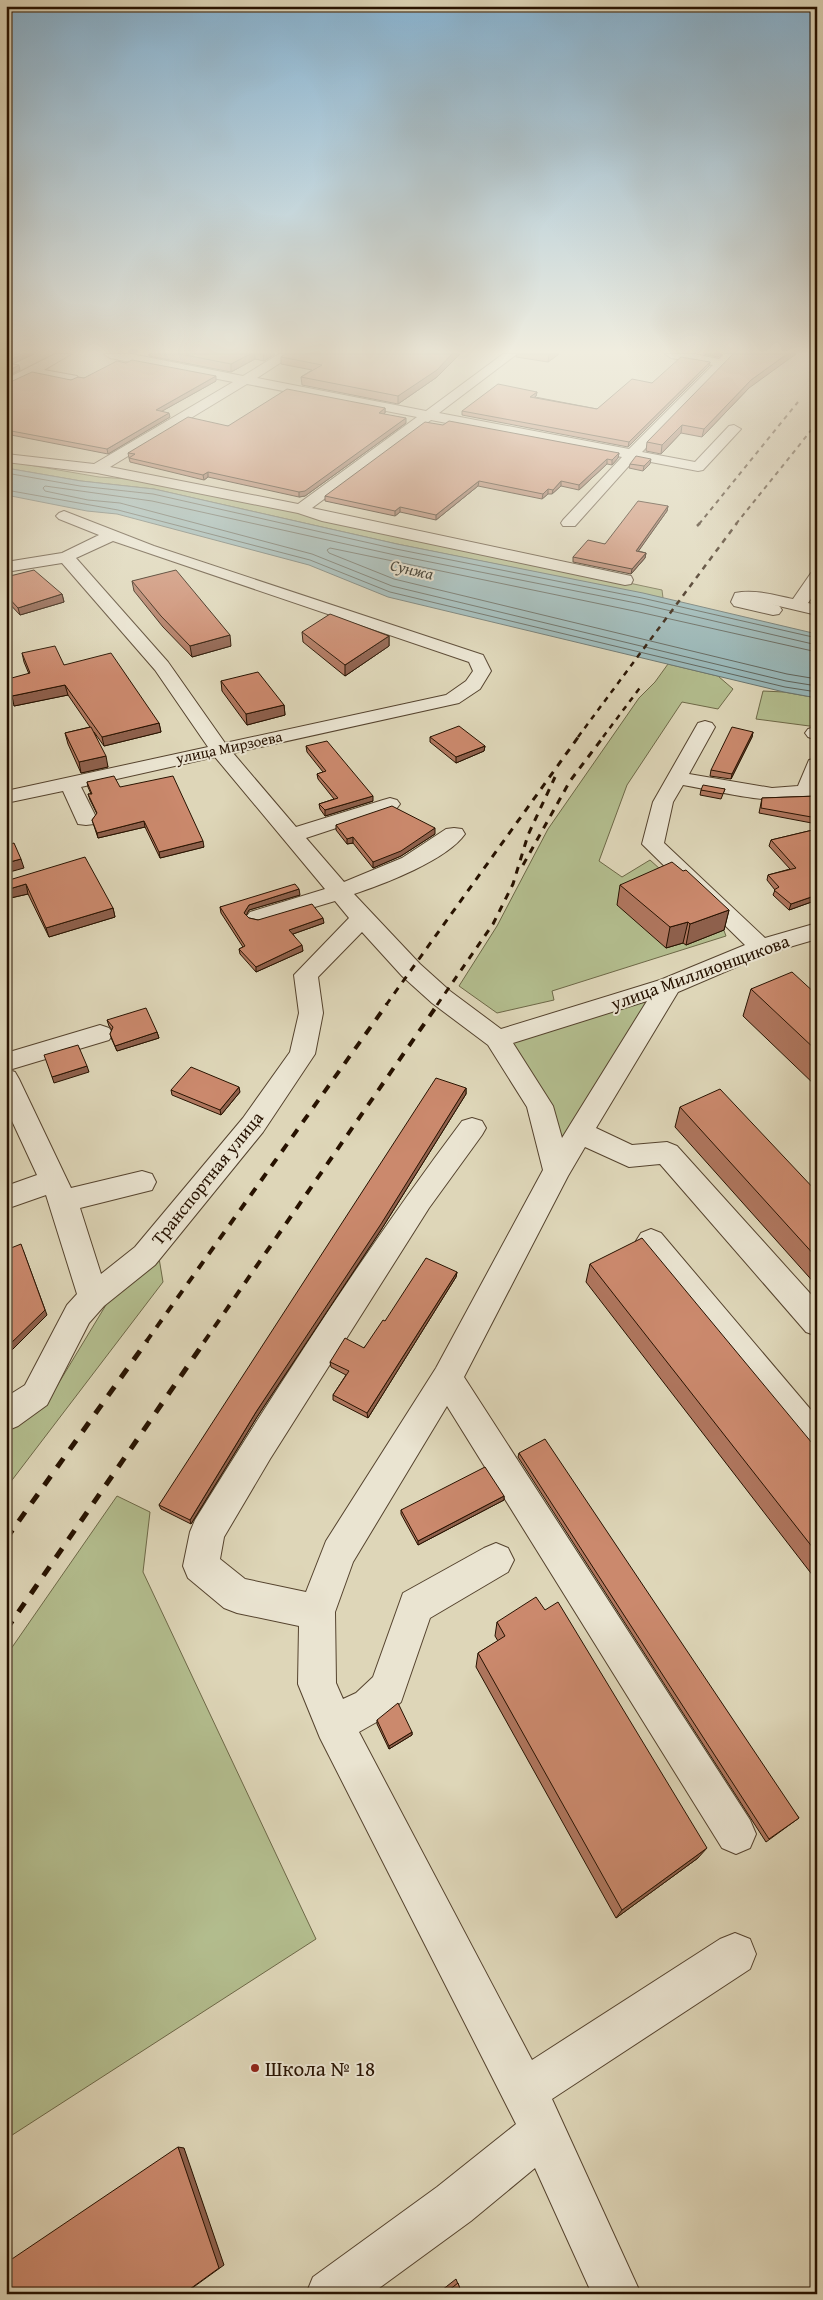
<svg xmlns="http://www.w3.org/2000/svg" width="823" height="2300" font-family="'Gentium Book Plus',serif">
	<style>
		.green { fill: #b3bd8e; stroke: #6d6847 }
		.water { fill: #97b7b9; stroke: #6a756f }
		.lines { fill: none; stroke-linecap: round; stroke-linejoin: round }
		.shore { stroke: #5f645c; stroke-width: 1 }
		.minor-casing { stroke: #55432e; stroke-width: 2 }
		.minor { fill: #eae4d1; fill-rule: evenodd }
		.rail-far4 { stroke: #271200; stroke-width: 2; stroke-dasharray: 4.5 4.5; stroke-linecap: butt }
		.rail-far3 { stroke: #271200; stroke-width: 2.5; stroke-dasharray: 5.5 5.5; stroke-linecap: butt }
		.rail-far2 { stroke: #271200; stroke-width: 3; stroke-dasharray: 7 7; stroke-linecap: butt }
		.rail-far1 { stroke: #271200; stroke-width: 4; stroke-dasharray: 9 9; stroke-linecap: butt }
		.rail { stroke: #271200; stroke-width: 5; stroke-dasharray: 11 11; stroke-linecap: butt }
		.wall { fill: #af765e; stroke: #271200 }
		.shaded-wall { fill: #8e604c; stroke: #271200 }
		.building { fill: #cb896d; stroke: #271200 }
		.poi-dot { fill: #8f2418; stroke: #eae4d1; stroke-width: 2 }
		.labels { text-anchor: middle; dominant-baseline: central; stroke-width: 4; stroke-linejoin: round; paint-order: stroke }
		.far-street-label { font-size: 15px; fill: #271200; stroke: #eae4d1 }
		.far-water-label { font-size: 16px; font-style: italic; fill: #4e4c41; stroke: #eae4d1 }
		.street-label { font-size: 18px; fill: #271200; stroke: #eae4d1 }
		.near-poi-label { font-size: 21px; fill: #271200; stroke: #eae4d1; text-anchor: start }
	</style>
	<rect width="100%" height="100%" fill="#ded6b8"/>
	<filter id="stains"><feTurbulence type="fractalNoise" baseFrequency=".004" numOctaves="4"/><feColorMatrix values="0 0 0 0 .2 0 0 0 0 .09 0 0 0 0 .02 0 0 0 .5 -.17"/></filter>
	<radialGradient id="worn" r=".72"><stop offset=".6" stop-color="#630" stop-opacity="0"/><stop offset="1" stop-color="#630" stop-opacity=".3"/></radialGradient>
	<path class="green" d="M6,461L99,477L143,480L172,486L662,590L663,598L397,544L154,489L81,481L6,468Z
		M668,664L718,676L733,689L718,709L682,702L627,785L599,861L622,877L650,860L722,925L726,936L552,991L554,1000L497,1013L459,986L497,926L548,829L639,698L655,682Z
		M763,691L784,692L817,698V727L756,719Z
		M669,986L557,1170L497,1039Z
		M159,1258L163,1282L6,1488V1432L49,1399L109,1300Z
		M117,1496L150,1512L143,1572L316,1939L6,2139V1656Z"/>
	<path class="water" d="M6,468L81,481L154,489L397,544L643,593L817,634V698L784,692L388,597L309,565L117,514L87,511L6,495Z"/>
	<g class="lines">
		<path class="shore" d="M6,473L80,486L153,494L396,549L642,598L817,638
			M6,490L118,510L310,560L390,592L785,687L817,692
			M817,645L641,604L395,555L152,501L45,486L43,488L45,491L88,500L120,503L312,554L392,586L786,681L817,686
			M817,652L639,612L330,548L327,550L329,553L394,579L787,674L817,679"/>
		<g class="minor-casing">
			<path id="minor" d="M55,354H71L44,370L77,376L78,379L77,382L72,383L33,375L6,388V379Z
				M104,354H131L243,376L279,354H294L257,378L426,411L503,354H517L439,413L629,449L713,365L671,358L665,354H694L719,359L724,354H737L642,452L695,462L729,426L734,425L741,429L703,470L698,471L635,459L575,526H563L561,523L563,520L622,457L431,420L312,508L631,576L633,580L631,584L625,585L322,521L298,513L97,473L6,462V454L94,464L233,382L110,358ZM247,384L417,417L298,504L110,467Z
				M64,511L154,546L483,655L491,671L480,689L459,703L233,753L296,827L383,800L390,798L397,800L400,804L397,808L306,838L344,882L402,858L446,829L454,828L462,829L465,834C447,860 384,884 354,894L420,964L450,991L501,1029L660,980L745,945L642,844L653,802L698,723L705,721L712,723L715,727L689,774L772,788L798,786L809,760L817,758V791L813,796C771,807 725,792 683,785L673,802L664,843L765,938L817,923V939L769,953L678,992L596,1128L632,1145L667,1142L677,1146L817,1301V1336L806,1332L660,1164L629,1167L585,1147L568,1176L464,1377L750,1820L756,1834L750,1848L736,1854L722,1848L447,1406L353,1562L335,1612L336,1683L343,1699L356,1693L373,1677L403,1593L484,1548L496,1543L508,1548L514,1560L508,1572L430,1618L401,1702L382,1719L359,1732L532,2060L720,1939L735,1933L750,1939L756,1954L750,1969L552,2099L641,2294H592L535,2168L471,2221L371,2294H306L313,2277L437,2187L516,2124L320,1738L298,1684L299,1626L237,1613L224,1608L188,1578L183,1566L190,1532L195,1520C279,1384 366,1249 462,1121L472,1118L482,1121L486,1128L482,1135L429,1208L270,1459L224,1537L220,1559L245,1579L306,1592L326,1541L436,1368L543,1170L527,1107L488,1045L432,1003L402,976L362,932L318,977L323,1013L315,1054L263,1132L155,1265L104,1306L89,1323L47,1405L18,1426L6,1431V1397L25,1385L67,1305L77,1294L46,1195L6,1209V1186L37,1175L6,1108V1053L100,1025L109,1028L113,1034L109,1040L9,1070L15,1072L19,1079L71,1188L142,1171L152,1174L156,1182L152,1190L80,1208L101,1274L135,1247L243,1118L290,1052L299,1013L294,975L349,918L335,901L258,924L250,922L246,917L250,912L325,889L215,757L81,787L97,819L94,824L86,825L78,824L63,791L6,803V791L208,747L155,670L62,563L6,572V562L62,553L99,535L59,519L56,516L59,513ZM113,541L469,662L473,671L466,681L446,695L225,743L168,662L76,558ZM647,1001L570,1125L562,1138L553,1106L513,1043Z
				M817,572V590L808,603L817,605V615L766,603L779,606L782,610L779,614L773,615L734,606L731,602L735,593C754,589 775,595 793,599L811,573Z
				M815,727L817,728V740L808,737L805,733L808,729Z
				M651,1229L661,1233L817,1417V1457L805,1453L641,1249L636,1241L641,1233Z"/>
		</g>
		<use href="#minor" class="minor"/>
		<path class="rail-far4" d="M699,524L798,402
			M736,524L817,423"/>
		<path class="rail-far3" d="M697,526L700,523
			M578,737L737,523
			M603,737L642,685"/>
		<path class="rail-far2" d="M523,865L570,781L604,736
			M386,1005L579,736
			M437,1005L493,924L513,884L528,835L555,777"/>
		<path class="rail-far1" d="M146,1342L387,1004
			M204,1342L438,1004"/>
		<path class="rail" d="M6,1539L147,1341
			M6,1630L205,1341"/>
	</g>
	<path class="wall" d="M149,354H275L264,361L255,359L231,372L149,356Z
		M285,354H460L437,377L398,404L302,385L301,377L312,370L281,364V357Z
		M517,354H559L548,362L516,357Z
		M703,354H722L718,357Z
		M710,362L709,366L628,447L462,415V411L537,392L536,396L535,397L597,409L652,383Z
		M84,378L216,381L162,411L170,417L108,454L6,434V384L71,380Z
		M749,388L702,437L681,433L661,454L646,451L647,442Z
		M385,408V413L384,414L406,423L305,496L299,497L208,477L204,480L130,462L129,458L128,453L228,426Z
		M619,453L618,458L612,465L607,464L579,490L561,486L552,494H548L542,499L478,486L436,520L400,512L395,516L325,501V496Z
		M630,464H650L643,471L629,468Z
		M668,506L667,511L638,551L646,553L645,558L631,574L573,562V557L605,544Z
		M6,577L62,594L64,602L20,615L6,600Z
		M132,581L231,646L192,657L163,627L134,591Z
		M302,632L389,636V646L345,676L303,642Z
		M22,653L64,665L159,723L161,732L104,746L94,732L108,767L81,773L68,744L65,733L90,727L68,695L14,706L29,674L24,662Z
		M221,681L284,705L285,715L247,725L222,691Z
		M753,732L752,737L731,779L710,776L711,770Z
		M430,737L485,746L484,751L456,763L430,742Z
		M306,746L373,801L325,816L320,809L319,804L334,799L318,779L317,774L323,772L307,752Z
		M87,782L120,787L204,847L160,858L145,827L98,838L92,820L97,814L90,800L88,794H91L88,787Z
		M725,789L721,799L700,795L701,790Z
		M817,796V824L759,813L762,798Z
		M336,825L435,834L401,856L373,868L353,843L347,844L336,830Z
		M817,829V900L789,910L773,895L775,890L767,880L768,875L790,869L769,846L771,840Z
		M6,881L113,908L115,917L49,937L28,894L6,899Z
		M620,885L729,910L724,930L686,945L683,943L666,948L617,905Z
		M300,895L249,910L246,915L249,918L258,920L324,923L293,934L303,951L256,972L240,954L239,949L243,947L221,913L220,907Z
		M751,989L817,995V1087L743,1016Z
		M107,1020L157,1032L159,1038L117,1051L112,1040L110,1034L112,1030L109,1026Z
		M466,1088V1094L381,1230L257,1417L191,1524L161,1509L159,1505Z
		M171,1090L240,1092L221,1115L172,1095Z
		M680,1107L817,1192V1286L675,1127Z
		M590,1264L817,1449V1581L586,1282Z
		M457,1272L456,1277L368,1418L333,1400V1395L346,1375L331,1367L330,1362L364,1348L385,1321Z
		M519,1453L799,1818L766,1842L518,1457Z
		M504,1496V1500L418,1545L401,1514V1510Z
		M497,1622L698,1858L616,1918L476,1667L478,1653L498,1641L495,1636Z
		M377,1720L412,1732V1735L389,1749L377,1724Z
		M456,2279L462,2294H437Z"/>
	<path class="shaded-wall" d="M23,354H34L6,367V362Z
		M250,354H255V359L231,372V364Z
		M263,354H275L264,361Z
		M452,354H460L437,377L398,404V396Z
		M549,354H559L548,362Z
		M787,354H796L749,388L702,437L704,429L751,380Z
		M710,362L709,366L628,447L629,442Z
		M19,365L20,370L6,377V372Z
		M216,376V381L157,414L156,410Z
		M537,392L536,396L530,401V397Z
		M385,408V413L379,417V413Z
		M169,413L170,417L108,454L107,449Z
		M406,418V423L305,496L299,497V492Z
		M682,425L681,433L661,454L662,445Z
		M619,453L618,458L612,465V460Z
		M607,459V464L579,490V485Z
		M651,459L650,464L643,471L644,466Z
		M208,472V477L204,480L203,475Z
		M479,481L478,486L436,520V515Z
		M561,481V486L552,494L553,490Z
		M548,489V494L542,499L543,494Z
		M668,506L667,511L635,556L636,551Z
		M400,507V512L395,516V511Z
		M646,553L645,558L631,574L632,569Z
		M62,594L64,602L20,615L18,608Z
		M230,635L231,646L192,657L190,646Z
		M389,636V646L345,676V665Z
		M65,685L68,695L14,706L12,696Z
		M284,705L285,715L247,725L246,714Z
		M159,723L161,732L104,746L102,737Z
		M753,732L752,737L731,779L732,774Z
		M485,746L484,751L456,763V757Z
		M106,756L108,767L81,773L79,762Z
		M373,796V801L325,816V810Z
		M144,821L145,827L98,838L97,833Z
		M435,828V834L401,856L373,868V862Z
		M353,837V843L347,844V839Z
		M203,841L204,847L160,858L159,852Z
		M21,859L24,868L6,873V863Z
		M26,884L28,894L6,899V890Z
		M299,889L300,895L249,910L245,918L244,913L249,905Z
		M817,895V900L789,910L791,904Z
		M113,908L115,917L49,937L46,928Z
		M729,910L724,930L686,945L690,924Z
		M323,918L324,923L290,935L289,930Z
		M688,922L683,943L666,948L670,927Z
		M302,945L303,951L256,972V967Z
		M157,1032L159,1038L117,1051L115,1046Z
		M87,1066L89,1072L54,1083L52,1077Z
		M239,1087L240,1092L221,1115L220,1110Z
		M466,1088V1094L381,1230L257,1417L191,1524L190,1520L256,1412Z
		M23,1250L47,1315L6,1356V1348Z
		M457,1272L456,1277L368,1418L367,1413Z
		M504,1496V1500L418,1545V1541Z
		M412,1732V1735L389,1749V1746Z
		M707,1848L698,1858L616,1918L622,1910Z
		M178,2147L184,2148L224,2265L184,2294H183Z"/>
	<path class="building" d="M6,354H23L6,362Z
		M180,354H250L231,364Z
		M285,354H452L437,370L398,396L301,377L322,365L281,357Z
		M733,354H787L751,380L704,429L682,425L662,445L647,442Z
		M681,357L710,362L629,442L462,411L498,384L537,392L530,397L597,409L632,379L652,383Z
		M132,360L216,376L156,410L169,413L107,449L6,430V384L32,372L71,380L78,377L84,378L117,361L126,363Z
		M6,363L19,365L6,372Z
		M287,389L385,408L379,413L406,418L305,491L299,492L208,472L203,475L129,458L135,454L128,453L188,417L228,426Z
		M449,421L619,453L612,460L607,459L579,485L561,481L553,490L548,489L543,494L479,481L436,515L400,507L395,511L325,496L425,422L443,425Z
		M636,456L651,459L644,466L630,464Z
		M638,501L668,506L636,551L646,553L632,569L573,557L588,540L605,544Z
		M34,570L62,594L18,608L6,595V577Z
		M176,570L230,635L190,646L161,616L132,581Z
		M330,614L389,636L345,665L302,632Z
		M55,646L64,665L111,653L159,723L102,737L65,685L12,696L8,679L30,673L22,653Z
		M258,672L284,705L246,714L221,681Z
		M459,726L485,746L456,757L430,737Z
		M91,727L106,756L79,762L65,733Z
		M732,727L753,732L732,774L711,770Z
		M327,741L373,796L325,810L319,804L338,798L317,774L326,771L306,746Z
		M114,776L120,787L173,776L203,841L159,852L144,821L97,833L92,820L97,813L88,794H92L87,782Z
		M703,785L725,789L723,794L701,790Z
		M817,796V818L761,808L762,798Z
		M392,806L435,828L401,851L373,862L353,837L347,839L336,825Z
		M817,829V889L816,890L817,891V895L791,904L774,890L779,887L768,875L796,868L771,840Z
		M14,843L21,859L6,863V846Z
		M85,857L113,908L46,928L26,884L6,890V881Z
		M672,862L683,871L686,870L729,910L690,924L688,922L670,927L620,885Z
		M295,884L299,889L249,905L244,913L249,918L258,920L312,904L323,918L289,930L302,945L256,967L239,949L245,946L220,907Z
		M792,972L817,995V1051L751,989Z
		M146,1008L157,1032L115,1046L110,1034L113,1027L107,1020Z
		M78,1045L87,1066L52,1077L44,1055Z
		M191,1067L239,1087L220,1110L171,1090Z
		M436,1078L466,1088L381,1224L256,1412L190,1520L159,1505Z
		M720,1089L817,1192V1258L680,1107Z
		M642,1238L817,1449V1553L590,1264Z
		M21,1244L45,1310L6,1348V1250Z
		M426,1258L457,1272L367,1413L333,1395L349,1371L330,1362L345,1338L364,1348L383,1320L385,1321Z
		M545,1439L799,1818L769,1839L519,1453Z
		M485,1467L504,1496L418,1541L401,1510Z
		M536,1597L545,1610L558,1602L707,1848L622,1910L478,1653L505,1636L497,1622Z
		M398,1703L412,1732L389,1746L377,1720Z
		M178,2147L219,2268L183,2294H6V2263Z
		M458,2283L462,2294H444Z"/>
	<linearGradient id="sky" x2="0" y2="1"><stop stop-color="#87b5d5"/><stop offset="0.52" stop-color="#f0eddf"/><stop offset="1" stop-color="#f0eddf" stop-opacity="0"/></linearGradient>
	<rect width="823" height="676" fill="url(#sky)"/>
	<circle class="poi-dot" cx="255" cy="2068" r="5"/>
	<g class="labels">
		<g class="far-street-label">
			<text transform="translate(229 747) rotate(-12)">улица Мирзоева</text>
		</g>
		<g class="far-water-label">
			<text transform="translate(412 569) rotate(13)">Сунжа</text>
		</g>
		<g class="street-label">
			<text transform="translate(700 972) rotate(-20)">улица Миллионщикова</text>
			<text transform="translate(207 1178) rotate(-51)">Транспортная улица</text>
		</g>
		<g class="near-poi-label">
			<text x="265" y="2068">Школа № 18</text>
		</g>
	</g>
	<rect width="823" height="2300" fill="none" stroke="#ded6b8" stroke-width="25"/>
	<rect x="8" y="8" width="808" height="2285" fill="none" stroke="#271200" stroke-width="2.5"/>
	<rect x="12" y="12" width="798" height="2275" fill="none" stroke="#271200"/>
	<rect width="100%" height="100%" filter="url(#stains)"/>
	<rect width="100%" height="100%" fill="url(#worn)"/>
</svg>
